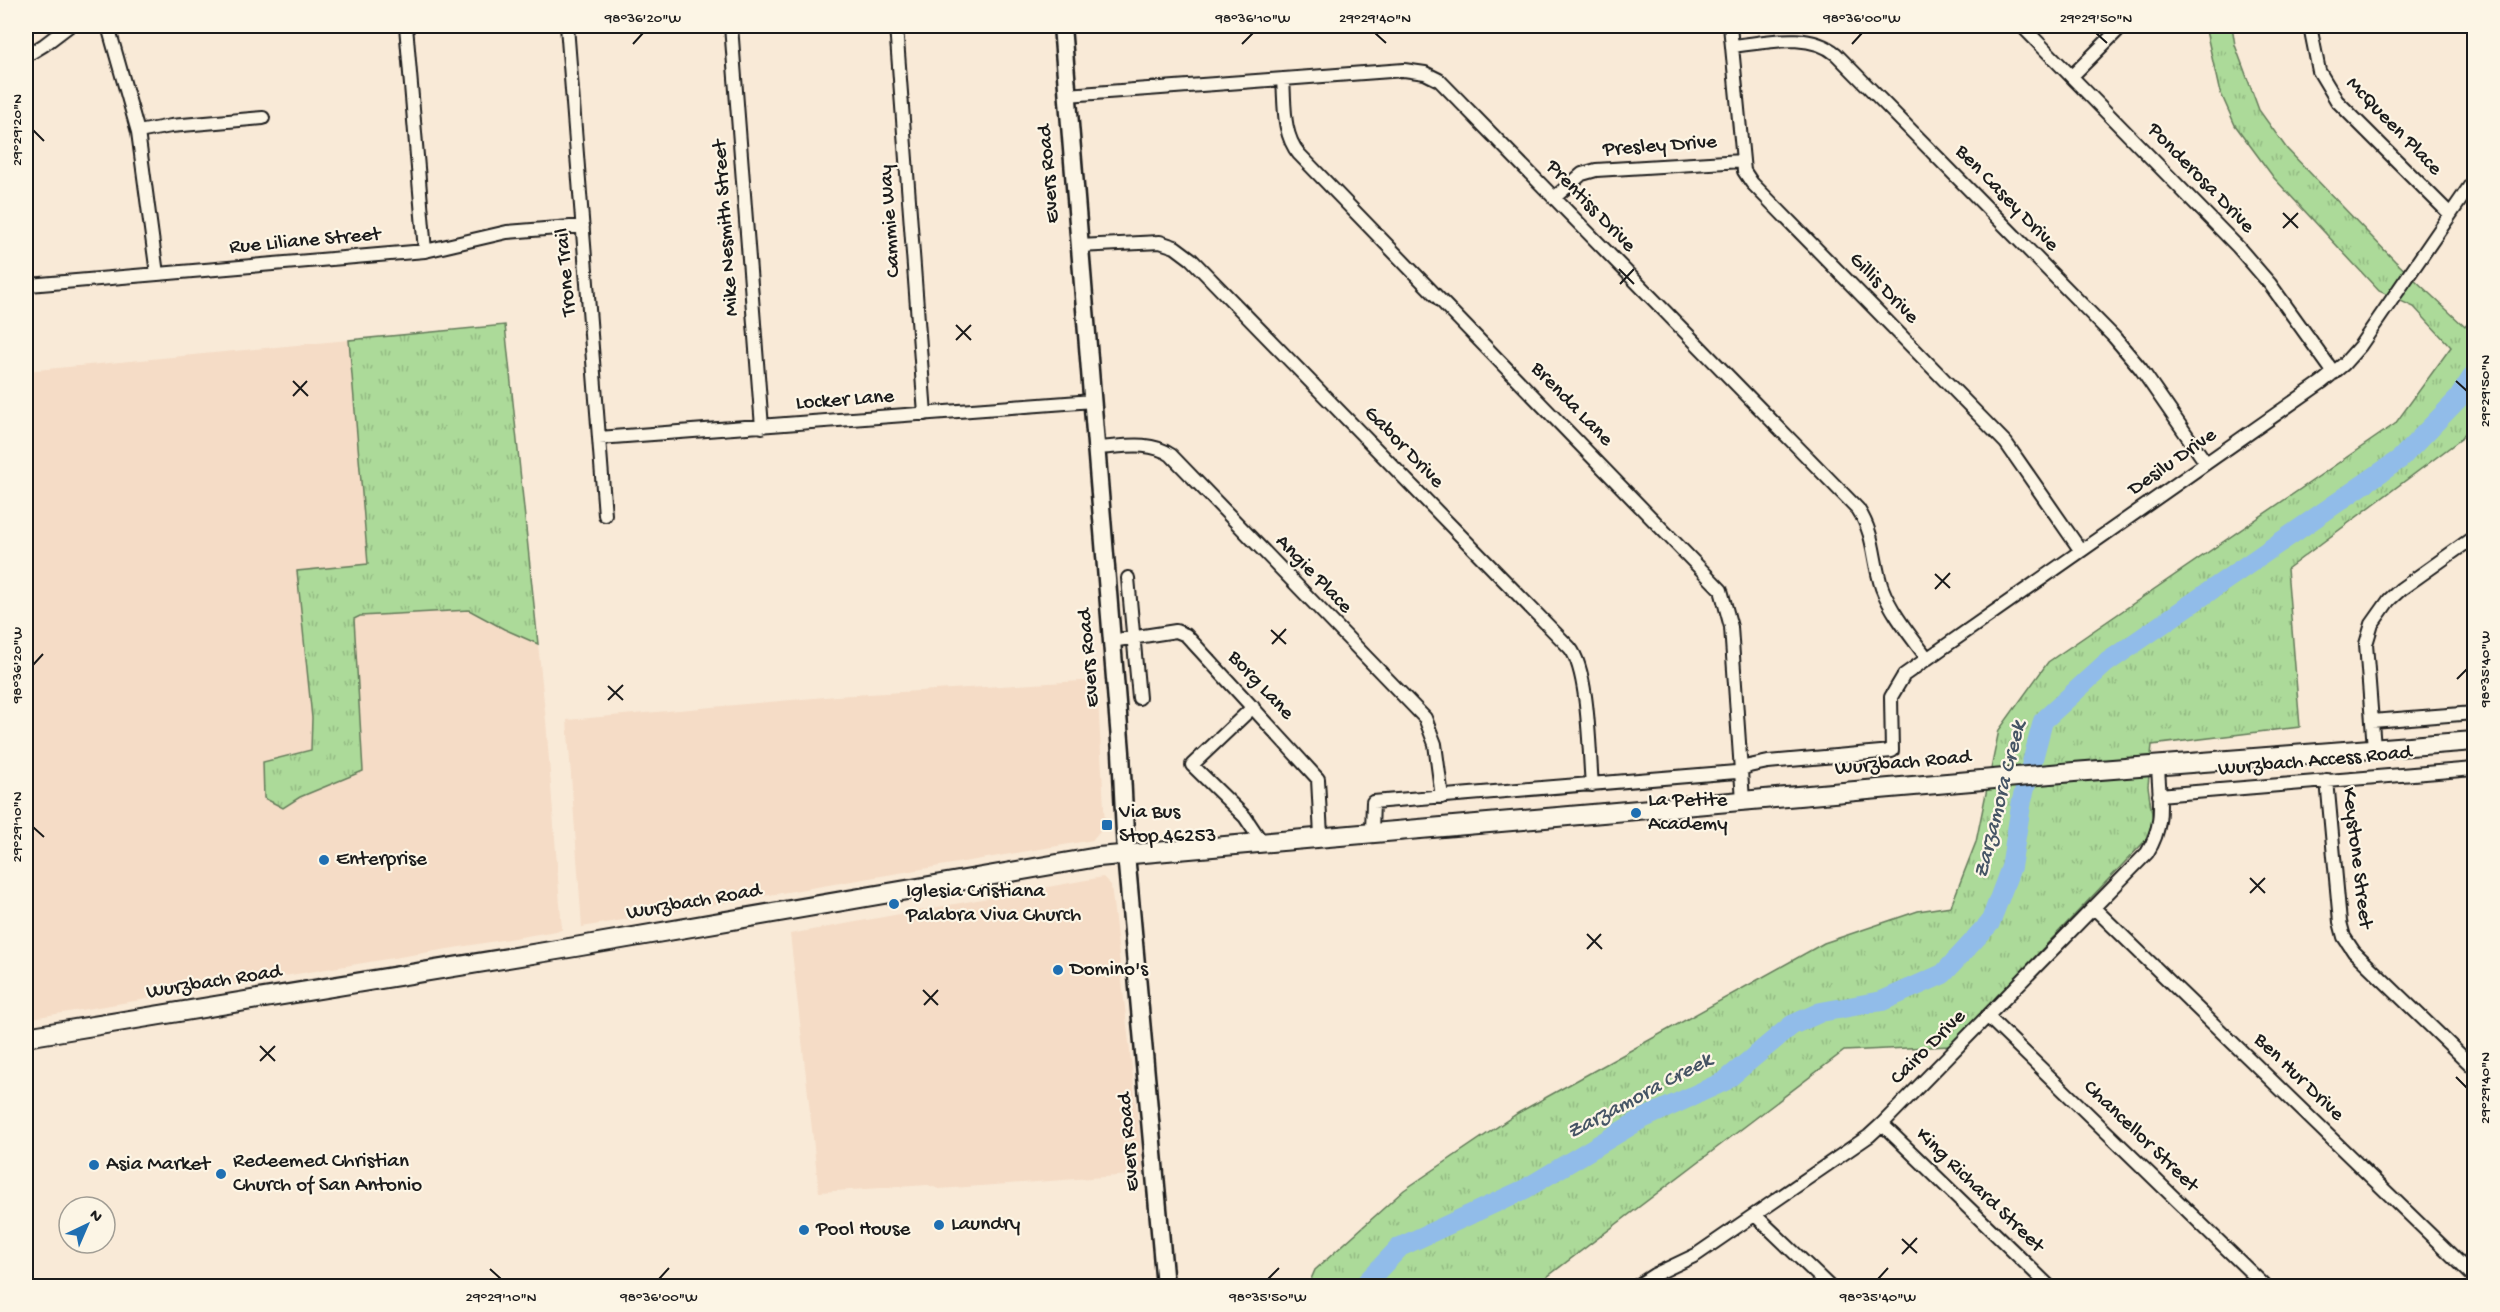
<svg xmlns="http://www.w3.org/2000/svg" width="2500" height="1312" font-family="'Gochi Hand',sans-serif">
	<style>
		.built { fill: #f5dcc6 }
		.grass { fill: url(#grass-tufts); stroke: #647b5a; stroke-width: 1.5 }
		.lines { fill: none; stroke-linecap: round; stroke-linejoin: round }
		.river { stroke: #91bce9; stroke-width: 20 }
		.minor-casing { stroke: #1c1c1c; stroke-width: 16 }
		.secondary-casing { stroke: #1c1c1c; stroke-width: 21 }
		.primary-casing { stroke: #1c1c1c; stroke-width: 22 }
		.minor { stroke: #fcf5e5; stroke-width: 12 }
		.secondary { stroke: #fcf5e5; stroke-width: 16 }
		.primary { stroke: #fcf5e5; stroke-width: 18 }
		.ticks { fill: none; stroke: #1c1c1c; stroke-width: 2 }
		.poi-dot { fill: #1f6fb2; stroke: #fcf5e5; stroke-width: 2 }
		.labels { text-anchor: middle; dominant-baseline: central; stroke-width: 4.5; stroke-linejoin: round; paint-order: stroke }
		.street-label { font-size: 21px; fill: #1c1c1c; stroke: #fcf5e5 }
		.poi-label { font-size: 21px; fill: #1c1c1c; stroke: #fcf5e5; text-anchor: start }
		.water-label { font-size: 22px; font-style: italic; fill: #455464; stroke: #fcf5e5 }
		.neatline { fill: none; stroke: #1c1c1c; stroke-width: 2 }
		.ticks-label { font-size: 15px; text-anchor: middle; fill: #1c1c1c }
	</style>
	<defs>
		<pattern id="grass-tufts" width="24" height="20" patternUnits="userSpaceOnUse" patternTransform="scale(1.5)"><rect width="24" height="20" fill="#acda99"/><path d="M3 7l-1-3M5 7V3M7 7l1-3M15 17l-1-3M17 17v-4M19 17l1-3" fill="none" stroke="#93ba83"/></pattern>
	</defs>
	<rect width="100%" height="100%" fill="#f9ead7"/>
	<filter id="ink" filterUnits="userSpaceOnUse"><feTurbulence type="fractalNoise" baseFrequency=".0167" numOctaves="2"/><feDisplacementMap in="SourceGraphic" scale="12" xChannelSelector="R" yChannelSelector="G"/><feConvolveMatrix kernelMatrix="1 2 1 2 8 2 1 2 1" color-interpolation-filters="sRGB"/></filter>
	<g filter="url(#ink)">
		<path class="built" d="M505,325L546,721L562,930L26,1019V371Z
			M1097,680L1105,826L1093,840L582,927L567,720L836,696Z
			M1103,877L1111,885L1144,1174L939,1189L928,1185L819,1192L790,934Z"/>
		<path class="grass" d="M2205,26H2232L2235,45L2259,110L2287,149L2395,261L2465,327L2474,315V420L2461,439L2287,569L2300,727L2152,745L2148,786L2153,821L2145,841L1950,1046L1844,1051L1535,1286H1308L1315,1270L1404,1190L1518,1113L1824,943L1918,911L1951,906L1976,842L1999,730L2048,662L2395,424L2451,347L2414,307L2379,291L2274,178L2235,125L2219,89Z
			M505,325L538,644L504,629L469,610L360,616L354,619L363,771L300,797L283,808L264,798L263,762L311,750L312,718L297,571L368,564L349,340Z"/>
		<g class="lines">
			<path class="river" d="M1363,1286L1400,1247L1525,1189L1640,1120L1725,1081L1792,1025L1821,1012L1882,1001L1943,974L1990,923L2011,867L2022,800L2043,721L2106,663L2400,459L2458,399L2474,374"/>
			<g class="minor-casing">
				<path id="minor" d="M108,26L138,132L157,274
					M406,26L425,251
					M567,26L605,515
					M731,26L762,427
					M896,26L925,414
					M1730,26L1744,171L1752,183L2006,443L2081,551
					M2022,26L2238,247L2270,284L2334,373
					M2310,26L2319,71L2337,101L2450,214
					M1732,46C1765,43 1808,31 1836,54L2114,337L2141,369L2206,463
					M26,56L44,45L69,26
					M2072,76L2122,26
					M1283,79C1285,104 1282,134 1299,154L1721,590L1731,627L1743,800
					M1067,95L1404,70L1425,73L1439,80L1858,509C1876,537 1872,559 1882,588C1892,614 1911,636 1927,658
					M138,132L171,126L263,118
					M1554,198L1582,174L1596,170L1742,161
					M1079,246L1160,242L1175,247L1191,259L1570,648C1589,671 1589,753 1592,785
					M29,285L425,251L507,232L583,226
					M599,438L1093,401
					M1097,448C1122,447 1149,440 1171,455L1425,718L1435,744L1442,797
					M1128,578L1139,698
					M1111,641L1176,631L1186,635L1318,779L1321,836
					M1253,707L1192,765L1245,817L1261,841
					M2372,721L2474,713
					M2374,748L2366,644L2372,624L2389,600L2401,589L2474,537
					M2327,780L2340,922L2344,937L2354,952L2474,1068
					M2159,795L2474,769
					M1372,831L1373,802L1736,772L1749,766L1768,762L1892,751L1891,697L1904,675L2322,382L2344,364L2360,346L2474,180
					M2094,908L2474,1277
					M1987,1016L2265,1286
					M1882,1124L2049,1286
					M1755,1215L1829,1286
					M1637,1286L1654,1275L1696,1255L1869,1136L1882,1124L2147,853C2166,823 2159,799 2158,765"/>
			</g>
			<g class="secondary-casing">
				<path id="secondary" d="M1062,26L1121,752L1126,854L1165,1286"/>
			</g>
			<g class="primary-casing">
				<path id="primary" d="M26,1037L575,947L1098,857L2074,772L2474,741"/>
			</g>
			<use href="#minor" class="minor"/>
			<use href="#secondary" class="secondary"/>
			<use href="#primary" class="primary"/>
		</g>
	</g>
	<path class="ticks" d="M1375,33L1386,43M2096,33L2107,43M633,44L643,33M1242,44L1253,33M1852,44L1862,33M33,130L44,141M2283,213L2298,228M2283,228L2298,213M1619,269L1634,284M1620,284L1634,269M956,325L971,340M956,340L971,325M293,381L308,396M2456,381L2467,391M293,396L307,381M1935,574L1950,588M1935,589L1950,573M1271,630L1286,644M1272,644L1286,629M33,665L43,654M2457,679L2467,669M608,686L623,700M608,700L623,685M33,827L44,837M2250,878L2265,893M2250,893L2265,878M1587,934L1602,949M1587,949L1601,934M923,990L938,1005M924,1005L938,990M260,1046L275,1061M260,1061L275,1046M2456,1077L2467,1088M1902,1239L1917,1253M1902,1254L1917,1238M490,1269L501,1279M659,1279L669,1268M1268,1279L1279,1268M1878,1279L1888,1268"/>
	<g class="poi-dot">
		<circle cx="1636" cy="813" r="6"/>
		<rect x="1101" y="819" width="12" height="12" rx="3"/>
		<circle cx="324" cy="860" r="6"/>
		<circle cx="894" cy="904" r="6"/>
		<circle cx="1058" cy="970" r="6"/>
		<circle cx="94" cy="1165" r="6"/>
		<circle cx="221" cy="1174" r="6"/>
		<circle cx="939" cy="1225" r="6"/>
		<circle cx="804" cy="1230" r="6"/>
	</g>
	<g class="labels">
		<g class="street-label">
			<text transform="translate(2393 127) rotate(46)">McQueen Place</text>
			<text transform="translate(1660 147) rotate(-4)">Presley Drive</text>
			<text transform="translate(1050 174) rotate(-95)">Evers Road</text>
			<text transform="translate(2200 179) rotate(46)">Ponderosa Drive</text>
			<text transform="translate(2006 199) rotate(46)">Ben Casey Drive</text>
			<text transform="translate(1590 207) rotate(46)">Prentiss Drive</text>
			<text transform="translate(891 221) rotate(-94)">Cammie Way</text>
			<text transform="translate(727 228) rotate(-94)">Mike Nesmith Street</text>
			<text transform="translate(305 242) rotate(-5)">Rue Liliane Street</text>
			<text transform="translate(567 272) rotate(-95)">Trone Trail</text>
			<text transform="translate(1883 289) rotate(46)">Gillis Drive</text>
			<text transform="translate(845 401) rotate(-4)">Locker Lane</text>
			<text transform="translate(1571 405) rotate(46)">Brenda Lane</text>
			<text transform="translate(1403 448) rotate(46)">Gabor Drive</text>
			<text transform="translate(2173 463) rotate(-35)">Desilu Drive</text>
			<text transform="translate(1313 575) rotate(46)">Angie Place</text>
			<text transform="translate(1090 658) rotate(-95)">Evers Road</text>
			<text transform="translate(1260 686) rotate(47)">Borg Lane</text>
			<text transform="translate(2315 762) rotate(-5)">Wurzbach Access Road</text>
			<text transform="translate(1903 764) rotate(-5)">Wurzbach Road</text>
			<text transform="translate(2356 858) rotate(83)">Keystone Street</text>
			<text transform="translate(694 903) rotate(-10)">Wurzbach Road</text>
			<text transform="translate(214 983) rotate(-9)">Wurzbach Road</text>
			<text transform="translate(1929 1048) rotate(-45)">Cairo Drive</text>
			<text transform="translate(2298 1078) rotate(44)">Ben Hur Drive</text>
			<text transform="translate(2140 1137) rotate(44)">Chancellor Street</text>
			<text transform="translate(1130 1142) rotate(-95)">Evers Road</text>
			<text transform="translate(1979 1191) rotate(44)">King Richard Street</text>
		</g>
		<g class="poi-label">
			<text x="1648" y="801">La Petite<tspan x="1648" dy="24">Academy</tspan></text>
			<text x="1119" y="813">Via Bus<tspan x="1119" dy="24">Stop 46253</tspan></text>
			<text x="336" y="860">Enterprise</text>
			<text x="906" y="892">Iglesia Cristiana<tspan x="906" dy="24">Palabra Viva Church</tspan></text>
			<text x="1070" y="970">Domino's</text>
			<text x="233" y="1162">Redeemed Christian<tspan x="233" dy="24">Church of San Antonio</tspan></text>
			<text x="106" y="1165">Asia Market</text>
			<text x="951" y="1225">Laundry</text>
			<text x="816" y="1230">Pool House</text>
		</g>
		<g class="water-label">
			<text transform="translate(2001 800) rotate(-76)">Zarzamora Creek</text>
			<text transform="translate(1640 1097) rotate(-28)">Zarzamora Creek</text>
		</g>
	</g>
	<rect width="2500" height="1312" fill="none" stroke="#fcf5e5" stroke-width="66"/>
	<g transform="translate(87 1225) rotate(44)"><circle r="28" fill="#fcf5e5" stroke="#a29e95" stroke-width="1.5"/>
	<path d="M0-4.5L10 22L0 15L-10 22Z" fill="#1f6fb2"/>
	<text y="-9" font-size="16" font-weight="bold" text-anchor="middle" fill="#1c1c1c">N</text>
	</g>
	<rect x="33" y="33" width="2434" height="1246" class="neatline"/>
	<g class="ticks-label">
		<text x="643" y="22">98°36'20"W</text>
		<text x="1253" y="22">98°36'10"W</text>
		<text x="1375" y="22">29°29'40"N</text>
		<text x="1862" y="22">98°36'00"W</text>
		<text x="2096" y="22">29°29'50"N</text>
		<text transform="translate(16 130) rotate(-90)" y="5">29°29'20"N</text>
		<text transform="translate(2484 391) rotate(-90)" y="5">29°29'50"N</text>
		<text transform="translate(16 665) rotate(-90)" y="5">98°36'20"W</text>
		<text transform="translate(2484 669) rotate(-90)" y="5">98°35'40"W</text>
		<text transform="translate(16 827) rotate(-90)" y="5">29°29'10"N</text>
		<text transform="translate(2484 1088) rotate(-90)" y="5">29°29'40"N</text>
		<text x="501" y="1301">29°29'10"N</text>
		<text x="659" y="1301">98°36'00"W</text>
		<text x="1268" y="1301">98°35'50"W</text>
		<text x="1878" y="1301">98°35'40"W</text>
	</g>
</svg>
